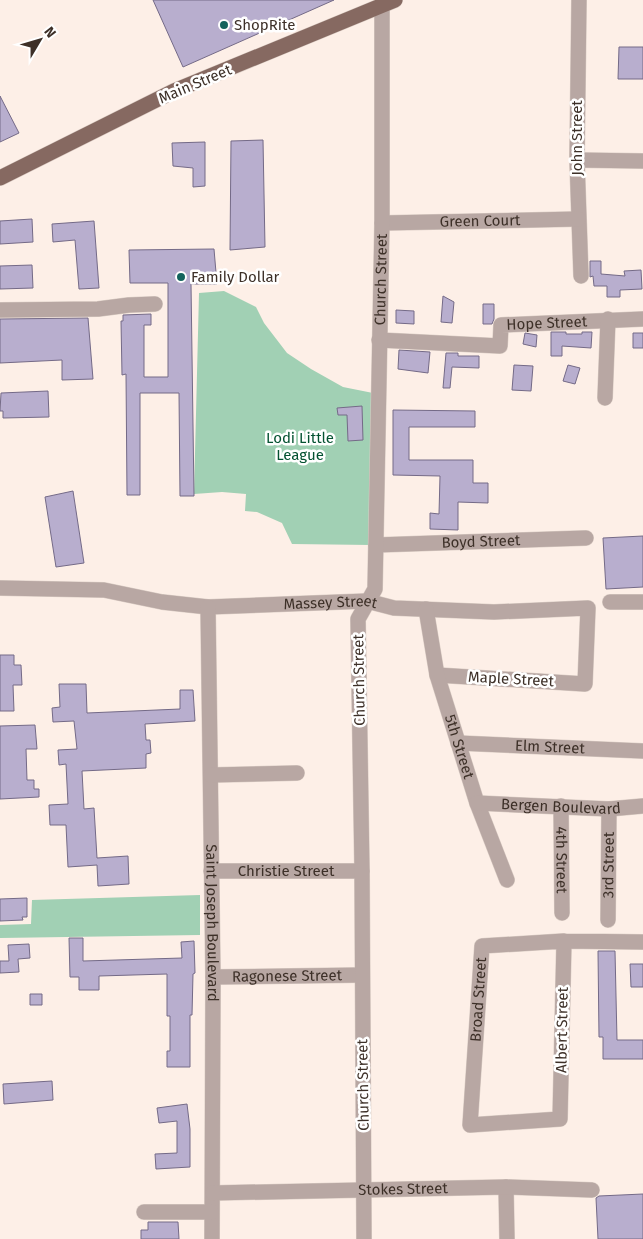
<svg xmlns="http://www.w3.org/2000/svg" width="643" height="1239" font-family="'Fira Sans',sans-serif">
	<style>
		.green { fill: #a1d0b4 }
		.building { fill: #b8aece; stroke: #746a87 }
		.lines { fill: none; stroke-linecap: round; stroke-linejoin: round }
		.minor-casing { stroke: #dacdc5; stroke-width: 16 }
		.major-casing { stroke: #dacdc5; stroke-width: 16 }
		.minor { stroke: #b8a7a3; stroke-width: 15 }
		.major { stroke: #866961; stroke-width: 15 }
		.poi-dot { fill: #14635d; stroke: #fff; stroke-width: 2 }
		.labels { text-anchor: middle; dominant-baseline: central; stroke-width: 5; stroke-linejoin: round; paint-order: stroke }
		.poi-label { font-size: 15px; fill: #3d3028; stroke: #fff; text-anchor: start }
		.street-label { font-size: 15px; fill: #3d3028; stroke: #fff }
		.park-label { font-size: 15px; fill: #045231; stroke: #fff }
	</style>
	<rect width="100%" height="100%" fill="#fdefe7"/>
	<path class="green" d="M224,291L256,307L264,323L287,353L311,369L343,387L373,393L371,545L292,544L282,523L257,512L245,511L246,494L222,492L194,494L199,293Z
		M200,895V935L0,938V925L31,924L32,900Z"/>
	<path class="building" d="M153,0H334L183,67Z
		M619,47H643V79H618Z
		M0,96L19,133L0,142Z
		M263,140L265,247L230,250L231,141Z
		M205,142V186L193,187V168L173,166L172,143Z
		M32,219L33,242L0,244V221Z
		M94,221L99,288L79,289L75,240L53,242L52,224Z
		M214,249L217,284H191L194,496H180L179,393H140V495H127L126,374L122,375L121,321H123V315L151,314V325H144V377H168V283H130L129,250Z
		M590,261H601V274L625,276L624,271L641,270L642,289L620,290V297H607V286H594L593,276L590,277Z
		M32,265L33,288L0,289V266Z
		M443,296L454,302L452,323L441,322Z
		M483,304H494V319L492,324H483Z
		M396,310L414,311V324L396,323Z
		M88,318L93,379L62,380V360L0,363V319Z
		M551,332H566V334H582V332H592L591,348L562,346V356H551Z
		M525,333L537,335L536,347L523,344Z
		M633,333H643V348H633Z
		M399,350L430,352L428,373L398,369Z
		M446,353H458V356H479V368L452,367L450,388H443Z
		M514,365L533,366L531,391L512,390Z
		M568,365L580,368L575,384L563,381Z
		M48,391L49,417L3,418V411H0L1,393Z
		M362,406L363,440L348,441L347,415H338L337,408Z
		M393,410L475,411V427H409V460H473V483H488V503L458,502V530L430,529V513L439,514L440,476L393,475Z
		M73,491L84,563L56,567L45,497Z
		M643,536V587L606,589L603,538Z
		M0,655H14V665H21L22,685H13L14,711H0Z
		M59,684H86L87,713L180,709V690H193L195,721L145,724L146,740H150L151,753L146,754V768L82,771L84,809L94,808L97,858L128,856L129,884L98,886L97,865L68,867L66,825H50L49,805L68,804L66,764L59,765L58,750L77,749L74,721L53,722L52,708L60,707Z
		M35,725L37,749H26L27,780H34V789H39V797L0,799V726Z
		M27,898V917H22L23,920L0,921V899Z
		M69,938H83V961L182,958L181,942L194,941L195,973L193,974L192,1015H190V1067H167V1051H170V1016H167V974L99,976V990H79V977H70Z
		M29,944L30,958L18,959L19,972L0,973V961H9L8,945Z
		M598,951H615L617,1040H643V1059H603V1037H599Z
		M630,964H643V987H631Z
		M30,994H42V1005H30Z
		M52,1081L53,1100L4,1104L3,1084Z
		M187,1104L190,1129V1167L156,1169L155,1154L177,1153V1121L159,1123L157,1108Z
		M643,1194V1239H598L596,1198L599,1196Z
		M148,1222H178L179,1239H141V1230H148Z"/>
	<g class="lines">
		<g class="minor-casing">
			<g id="minor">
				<path d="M579,0L577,160L581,276"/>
				<path d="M577,160L643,161"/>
				<path id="s1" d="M382,223L578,219"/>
				<path d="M0,310L98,309L129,305L155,304"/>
				<path id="s2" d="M379,340L500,346L501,325L643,319"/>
				<path d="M605,398L608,319"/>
				<path id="s3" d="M376,545L586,538"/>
				<path id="s4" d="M0,588L104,590L162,602L208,607L367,601L394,608L494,612L588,608L585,684L437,675"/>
				<path d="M610,602H643"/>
				<path id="s5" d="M208,607L213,977L212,1239"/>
				<path id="s6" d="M426,609L437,675L477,803L507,880"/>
				<path id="s7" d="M458,743L643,751"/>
				<path d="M211,775L297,773"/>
				<path id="s8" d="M477,803L609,809L643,806"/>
				<path id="s9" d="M561,806L562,913"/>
				<path id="s10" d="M211,871H362"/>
				<path id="s11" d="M608,920L609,809"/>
				<path id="s12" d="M564,941L560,1119L470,1125L482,946L564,941L643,942"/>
				<path id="s13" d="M213,977L362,975"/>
				<path d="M506,1187L507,1239"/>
				<path id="s14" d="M213,1193L506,1187L592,1190"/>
				<path d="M144,1212H211"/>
				<path id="s15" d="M364,1239L362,871L358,619L375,589L382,223V5"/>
			</g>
		</g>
		<g class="major-casing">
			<path id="major" d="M0,178L174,91L395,0"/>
		</g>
		<use href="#minor" class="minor"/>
		<use href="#major" class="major"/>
	</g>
	<g class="poi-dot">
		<circle cx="224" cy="25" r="5"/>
		<circle cx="181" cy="277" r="5"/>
	</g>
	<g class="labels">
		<g class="poi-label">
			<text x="234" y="25">ShopRite</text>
			<text x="191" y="277">Family Dollar</text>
		</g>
		<g class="street-label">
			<text transform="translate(195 84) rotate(-23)">Main Street</text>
			<text transform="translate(577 138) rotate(-90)">John Street</text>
			<text stroke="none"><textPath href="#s1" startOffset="98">Green Court</textPath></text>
			<text stroke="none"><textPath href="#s15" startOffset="964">Church Street</textPath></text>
			<text stroke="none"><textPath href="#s2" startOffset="188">Hope Street</textPath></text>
			<text stroke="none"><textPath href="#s3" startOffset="105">Boyd Street</textPath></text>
			<text stroke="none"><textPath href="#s4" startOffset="332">Massey Street</textPath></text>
			<text transform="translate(511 679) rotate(3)">Maple Street</text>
			<text transform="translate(359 680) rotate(-91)">Church Street</text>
			<text stroke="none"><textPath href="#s6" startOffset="142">5th Street</textPath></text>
			<text stroke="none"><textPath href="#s7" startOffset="92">Elm Street</textPath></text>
			<text stroke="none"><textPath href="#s8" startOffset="84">Bergen Boulevard</textPath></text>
			<text stroke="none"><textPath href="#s9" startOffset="54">4th Street</textPath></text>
			<text stroke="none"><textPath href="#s11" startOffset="55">3rd Street</textPath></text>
			<text stroke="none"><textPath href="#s10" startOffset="75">Christie Street</textPath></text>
			<text stroke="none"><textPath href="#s5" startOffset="316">Saint Joseph Boulevard</textPath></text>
			<text stroke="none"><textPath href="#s13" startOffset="74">Ragonese Street</textPath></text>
			<text stroke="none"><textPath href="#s12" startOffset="394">Broad Street</textPath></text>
			<text transform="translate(562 1030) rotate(-89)">Albert Street</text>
			<text transform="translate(363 1085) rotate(-91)">Church Street</text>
			<text stroke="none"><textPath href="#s14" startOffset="190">Stokes Street</textPath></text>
		</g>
		<g class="park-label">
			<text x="300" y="438">Lodi Little<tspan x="300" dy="17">League</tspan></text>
		</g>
	</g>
	<g transform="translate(40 40) rotate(52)" stroke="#ffffff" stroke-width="4" paint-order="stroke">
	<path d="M0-4L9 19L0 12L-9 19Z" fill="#3d3028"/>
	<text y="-8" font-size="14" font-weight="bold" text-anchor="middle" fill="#3d3028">N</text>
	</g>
</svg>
